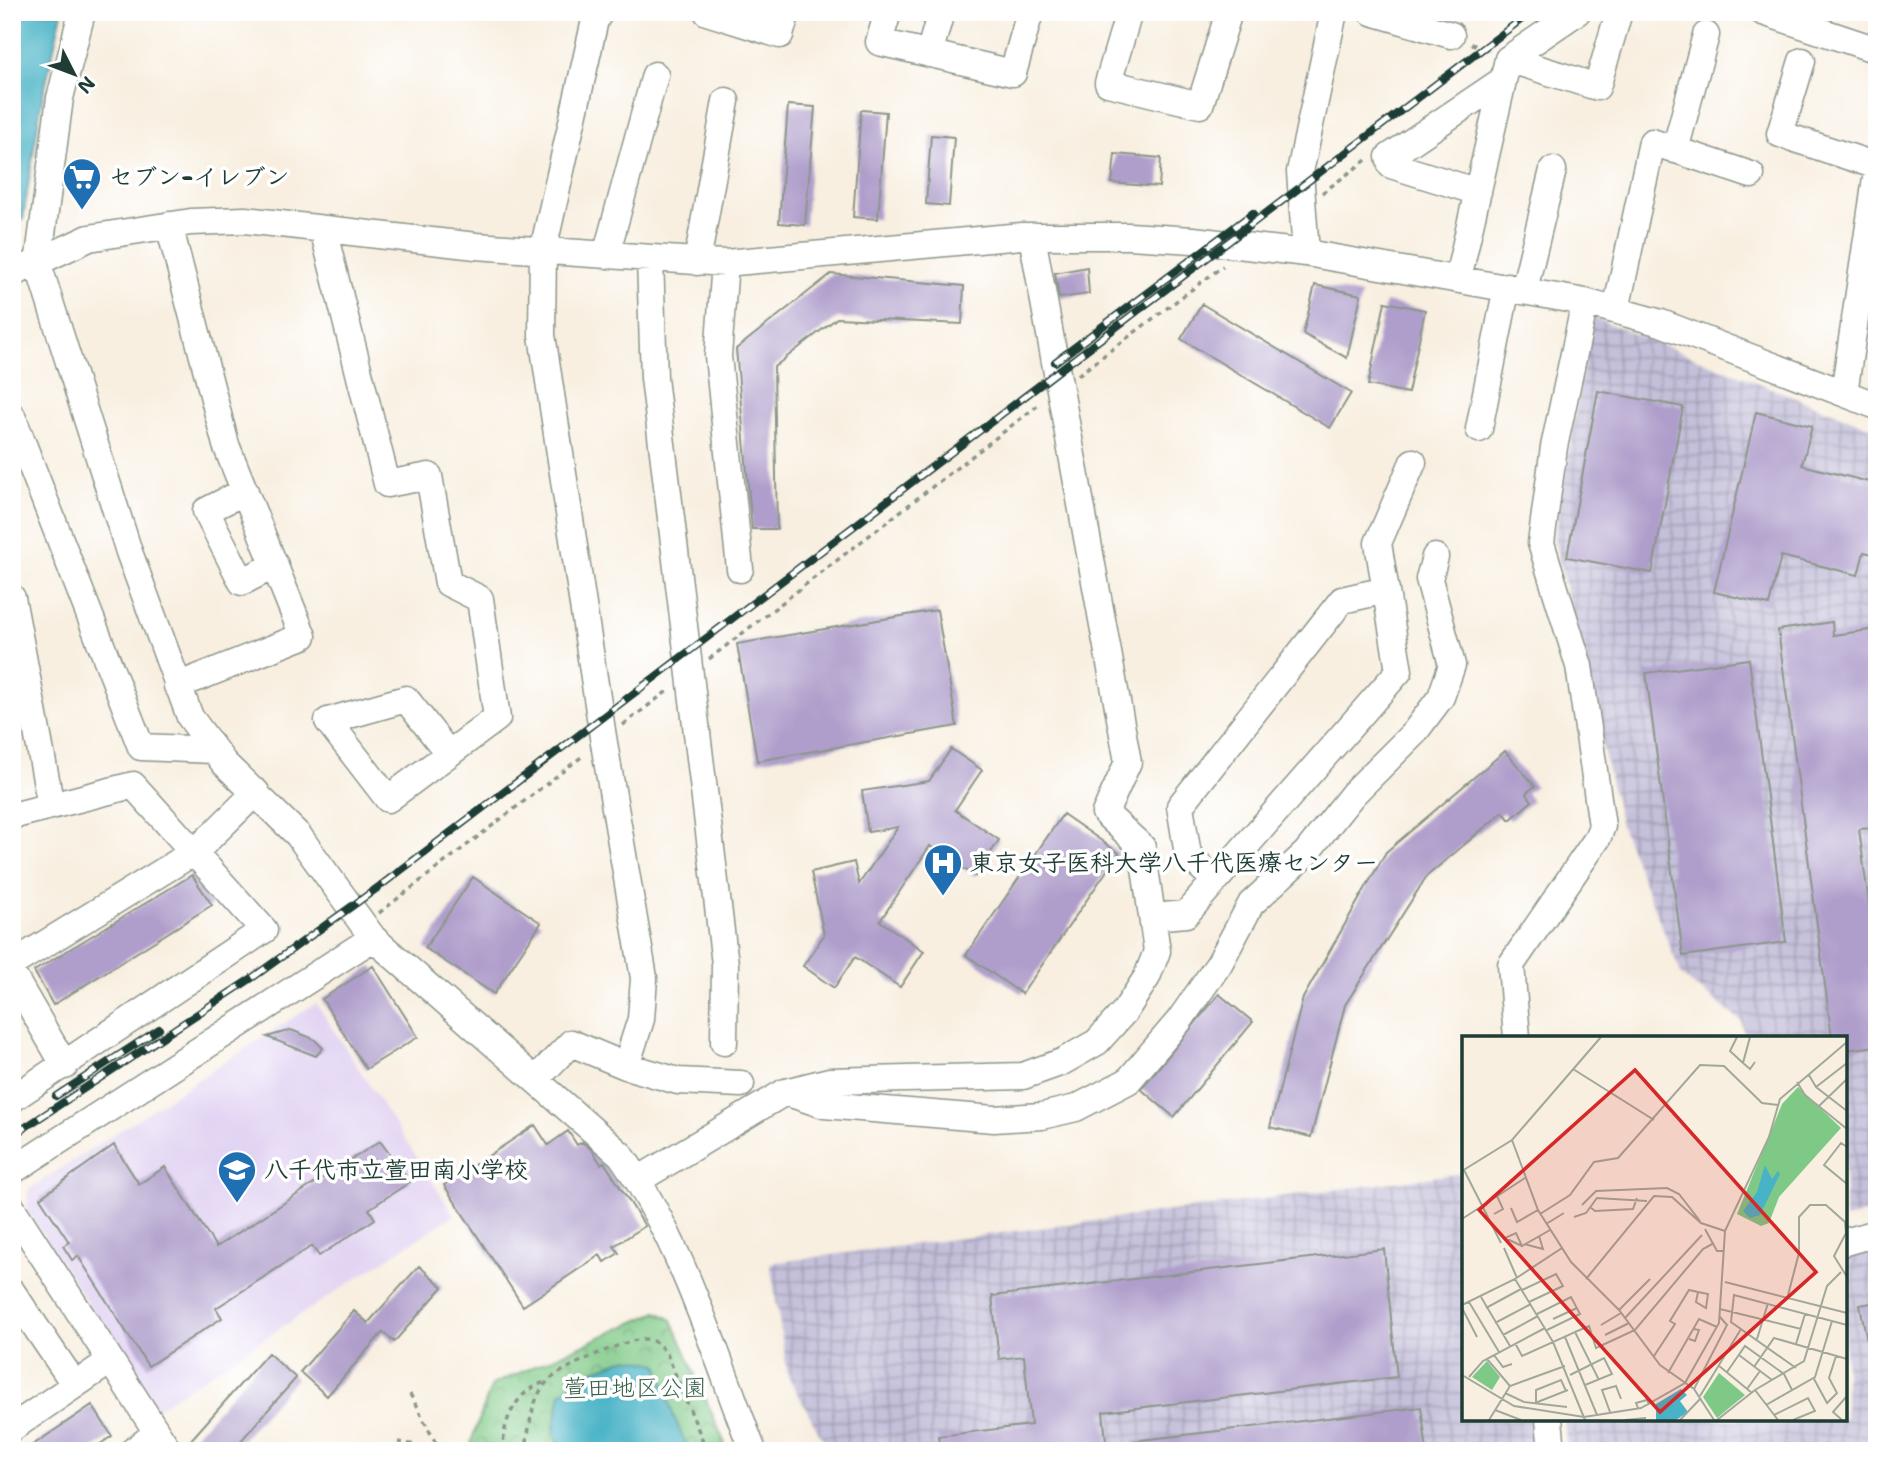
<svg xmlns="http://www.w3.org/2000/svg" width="1889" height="1463" font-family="'Shantell Sans','Klee One',sans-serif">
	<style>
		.built { fill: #e2d4f3 }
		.industrial { fill: url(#industrial-grid) }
		.park { fill: url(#park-crowns); stroke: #4e835d; stroke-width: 2 }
		.water { fill: #48b3c6; stroke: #34787d; stroke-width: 2 }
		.building { fill: #af9ecb }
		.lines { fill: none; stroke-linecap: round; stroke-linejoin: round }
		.minor-casing { stroke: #8c968a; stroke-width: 29 }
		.path { stroke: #8c968a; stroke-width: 3.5; stroke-dasharray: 5 5; stroke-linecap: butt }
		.minor { stroke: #fff; stroke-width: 26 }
		.rail-casing { stroke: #1f3d34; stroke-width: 8 }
		.rail { stroke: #fff; stroke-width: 5; stroke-dasharray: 16; stroke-linecap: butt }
		.labels { text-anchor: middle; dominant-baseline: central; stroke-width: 7; stroke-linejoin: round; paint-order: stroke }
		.poi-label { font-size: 24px; font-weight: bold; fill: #1f3d34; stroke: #fff; text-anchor: start }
		.park-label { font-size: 24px; fill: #376048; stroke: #fff }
		.inset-road { fill: none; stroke: #a1a89b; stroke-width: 2 }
		.view { fill: #d62828; fill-opacity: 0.15; stroke: #d62828; stroke-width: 3.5 }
		.inset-edge { fill: none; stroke: #1f3d34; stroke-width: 3.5 }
	</style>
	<defs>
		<pattern id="industrial-grid" width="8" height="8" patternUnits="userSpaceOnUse" patternTransform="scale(1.75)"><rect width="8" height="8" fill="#c5c0da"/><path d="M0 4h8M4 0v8" fill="none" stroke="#9f9db2"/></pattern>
		<pattern id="park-crowns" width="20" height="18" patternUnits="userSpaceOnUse" patternTransform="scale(1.75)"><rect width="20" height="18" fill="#7ec986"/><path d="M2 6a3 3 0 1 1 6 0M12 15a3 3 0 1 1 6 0" fill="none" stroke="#67a46e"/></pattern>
	</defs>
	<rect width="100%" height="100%" fill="#fff"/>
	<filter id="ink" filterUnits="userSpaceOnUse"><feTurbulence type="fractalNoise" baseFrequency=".0143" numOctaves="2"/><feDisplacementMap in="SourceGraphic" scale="14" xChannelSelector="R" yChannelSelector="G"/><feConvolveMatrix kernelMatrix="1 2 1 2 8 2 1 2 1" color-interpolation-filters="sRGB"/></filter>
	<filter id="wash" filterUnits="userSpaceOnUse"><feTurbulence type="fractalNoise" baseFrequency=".00686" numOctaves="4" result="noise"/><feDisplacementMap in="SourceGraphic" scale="28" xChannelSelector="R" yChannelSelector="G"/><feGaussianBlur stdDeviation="1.57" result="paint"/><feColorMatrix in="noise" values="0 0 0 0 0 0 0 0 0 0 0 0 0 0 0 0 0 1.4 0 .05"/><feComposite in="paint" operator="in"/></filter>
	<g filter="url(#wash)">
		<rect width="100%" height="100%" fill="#f8efe0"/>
		<path class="built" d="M316,1003L454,1215L156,1409L27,1210L28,1190Z"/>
		<path class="industrial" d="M1592,317L1877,430V1211L1845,1219V1038H1745L1742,1022L1682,976L1621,826L1554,538Z
			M1464,1173V1419H1532L1535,1451H829L788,1376L770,1263Z
			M1877,1249V1451H1567L1564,1419H1845V1258Z"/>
		<path class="park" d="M657,1312L672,1320L728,1451H475L471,1442L492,1385Z"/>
		<path class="water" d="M12,12L62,13L41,105L23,219H12Z
			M628,1358L658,1364L673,1415L689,1451H559V1441L553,1434L561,1393L586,1373Z"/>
		<g id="blocks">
			<path class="building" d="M788,105L815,107L805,225L779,223Z
				M861,110L886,112L878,219L853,217Z
				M931,135L954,137L949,206L926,204Z
				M1115,154L1161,158L1159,187L1112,183Z
				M1087,267L1089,294L1059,298L1055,273Z
				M831,274L964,286L962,324L837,318L774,367L777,529H752L736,349Z
				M1315,285L1361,295L1347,358L1303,334Z
				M1385,302L1425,310L1408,393L1368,385Z
				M1202,304L1351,393L1330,428L1181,339Z
				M1598,391L1683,407L1652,573L1567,557Z
				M1756,412L1812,426L1802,465L1877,484V555L1864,552L1858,575L1781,556L1769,605L1714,592Z
				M937,610L957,726L757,761L737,644Z
				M1832,622L1833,635L1877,629V828L1859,829L1877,966V1046L1845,1050V1038H1832L1778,630Z
				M1749,659L1786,942L1683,956L1646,673Z
				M951,749L982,770L955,810L999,840L975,876L930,846L880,921L924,951L900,987L855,957L834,988L803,966L824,935L811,872L854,862L859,884L898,827L868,832L862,791L929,781Z
				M1505,751L1535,786L1526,793L1532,801L1510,820L1503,812L1427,876L1345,1005L1311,1137L1270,1127L1303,998L1386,852Z
				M1063,814L1119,853L1022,994L966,955Z
				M192,875L212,905L53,1005L34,971Z
				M473,877L541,923L494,994L425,948Z
				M373,966L418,1037L366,1069L322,999Z
				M1219,994L1253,1022L1174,1117L1141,1089Z
				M291,1030L314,1039L323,1048L316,1056L267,1037Z
				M535,1125L548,1145L568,1131L577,1145L582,1142L592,1150L601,1164L604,1162L645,1226L614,1246L619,1253L604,1262L600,1255L523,1306L444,1185Z
				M380,1141L410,1182L369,1209L375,1219L319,1256L312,1246L216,1308L222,1318L148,1366L78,1256L72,1260L63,1246L69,1242L40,1198L114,1145L139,1184L165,1167L216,1247Z
				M1384,1249L1397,1377L1103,1412L1107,1451H940L938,1436L1031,1425L1024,1356L999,1359L992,1296Z
				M419,1266L443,1287L394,1342L383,1332L327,1396L300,1372L354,1311L368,1323Z
				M1877,1302V1356H1870L1860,1305Z
				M268,1353L296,1378L232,1451H198L189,1442Z
				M92,1405L112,1436L90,1451H24Z
				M1421,1407L1427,1451H1133V1441Z"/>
		</g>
	</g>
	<g filter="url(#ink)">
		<use href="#blocks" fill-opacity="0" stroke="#8c968a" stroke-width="2"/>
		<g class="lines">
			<g class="minor-casing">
				<path id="minor" d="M82,12L60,98L38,264L129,552L190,717L224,763L298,835L373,938L621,1155C682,1242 714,1352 753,1451
					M600,12L595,20L543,250L542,335L603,737L644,978L641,1019L626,1066
					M707,12L780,35L787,12
					M888,12L879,42L1013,73L1030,12
					M1129,12L1108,83L1200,105L1229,12
					M1372,12L1451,35
					M1763,12L1877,50
					M929,54L941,12
					M1508,59L1597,87L1619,12
					M1802,61L1780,134L1877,166
					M1675,150L1706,35
					M1478,192L1391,165L1389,157L1503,80
					M169,225L226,445L303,636L177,686
					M323,229L387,484L429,476L448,583L480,599L497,718L388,799L328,721L406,699L449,754
					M1306,253L1300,172L1334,12
					M606,255L655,75
					M650,259L654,378L725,964L724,1042
					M697,262L726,101
					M725,263L718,356L740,569
					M12,274L89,238L191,222L245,220L476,246L725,263L1022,236H1129L1193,240L1306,253L1585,302L1661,323L1877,406
					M1458,278L1508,59L1577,12
					M1524,290L1553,170
					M1616,310L1652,142L1751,175
					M1844,393L1877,172
					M12,416L141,747L213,750
					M1479,429L1507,286
					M245,491L206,511L242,582L275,565
					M12,598L51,806
					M12,816L133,785L264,930L12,1099
					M1215,880L1188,855L1180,806L1342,600L1386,590
					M1152,917L1186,914L1399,671L1378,543L1413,462
					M12,964L196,851L256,792
					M12,974L65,1066
					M1517,1038L1511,965L1597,839L1602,826L1579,666L1541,543L1554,447L1585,302
					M537,1078L571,1043L626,1066L678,1081L741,1084
					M785,1092L824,1105L994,1119L1042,1116L1076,1108L1128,1081L1179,1021L1219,964L1251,904L1306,853L1353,794L1414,733L1441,697L1452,665L1429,579L1435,557
					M12,1171L373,938
					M638,1180L785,1092L829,1081L1023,1076L1062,1062L1097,1042L1125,1011L1147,977L1157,951L1142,847L1105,813L1128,762L1032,236
					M12,1208L169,1451
					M1845,1242L1877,1233
					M12,1292L75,1385
					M1549,1419L1552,1451
					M12,1428L110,1361
					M133,1451L156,1434"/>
			</g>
			<path class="path" d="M1471,44L1490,51
				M1322,193L1369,158
				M1078,375L1223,266
				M709,659L1041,403
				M623,725L670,689
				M379,913L584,755
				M410,1394L440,1451
				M398,1442L439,1449
				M504,1451C500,1422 519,1387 547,1382
				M533,1451L527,1441C530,1421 533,1395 549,1380C562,1368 628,1338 645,1339C656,1340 660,1346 667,1354L707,1451"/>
			<use href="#minor" class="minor"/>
			<g class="rail-casing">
				<path id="rail" d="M1055,362L1253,213
					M56,1096L159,1029
					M12,1136L252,978L380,886L1531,12"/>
			</g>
			<use href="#rail" class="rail"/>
		</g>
	</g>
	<defs>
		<g id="supermarket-pin" transform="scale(2.0125)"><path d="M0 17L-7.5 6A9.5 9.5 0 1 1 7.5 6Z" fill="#1f6fb2" stroke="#fff"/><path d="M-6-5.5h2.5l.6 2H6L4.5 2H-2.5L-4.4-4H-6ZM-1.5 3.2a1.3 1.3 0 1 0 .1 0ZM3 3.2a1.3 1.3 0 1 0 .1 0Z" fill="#fff"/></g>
		<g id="hospital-pin" transform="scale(2.0125)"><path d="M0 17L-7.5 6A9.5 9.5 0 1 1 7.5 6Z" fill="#1f6fb2" stroke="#fff"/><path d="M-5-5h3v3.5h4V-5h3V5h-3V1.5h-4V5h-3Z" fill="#fff"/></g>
		<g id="school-pin" transform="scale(2.0125)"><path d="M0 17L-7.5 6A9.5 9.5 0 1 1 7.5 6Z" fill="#1f6fb2" stroke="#fff"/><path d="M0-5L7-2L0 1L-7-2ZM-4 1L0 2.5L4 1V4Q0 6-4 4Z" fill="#fff"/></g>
	</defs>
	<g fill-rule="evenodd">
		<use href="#supermarket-pin" x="82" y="177"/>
		<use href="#hospital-pin" x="943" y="863"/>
		<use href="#school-pin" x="237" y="1170"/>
	</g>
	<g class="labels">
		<g class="poi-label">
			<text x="109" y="177">セブン-イレブン</text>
			<text x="970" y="863">東京女子医科大学八千代医療センター</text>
			<text x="264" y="1170">八千代市立萱田南小学校</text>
		</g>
		<g class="park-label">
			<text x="635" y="1388">萱田地区公園</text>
		</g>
	</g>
	<g transform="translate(1462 1036)">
		<rect width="385" height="385" fill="#f8efe0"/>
		<path d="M257,337L283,359L255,382L241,361Z" fill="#7ec986"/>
		<path d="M336,51L379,92L317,161L307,187L299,190L275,178L320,68ZM25,325L38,341L30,354L10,341Z" fill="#7ec986"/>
		<path d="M328,61L360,80L356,91L343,101H326L317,93Z" fill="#7ec986"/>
		<path d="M303,129L310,143L316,135L318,138L298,179L288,182L281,175L295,156ZM219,353L225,359L218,365L226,376L214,384H194V368Z" fill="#48b3c6"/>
		<path class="inset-road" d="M275,1L268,15L281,27M288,1L281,27L288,33L293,26M111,33L192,84M347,39L354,51L385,75M335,46L343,59L385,93M354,51L385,27M357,70L385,43M50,104L76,174L109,226L157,274L198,329L232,353L252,384M385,111L379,107L362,129L385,148M2,134L39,207M0,135L50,104L139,1M120,169L134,155L205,152L217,158L238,185M128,171L133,175L171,173L175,162M49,172L55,186L76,174M32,178L41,173L35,160M78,178L108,159L132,126L156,122L238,29L262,30L300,67L316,69M112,181L124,177L135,162L185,165M0,183L63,142M84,188L102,177M243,193L255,215H262M62,208L81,213L77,200M60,210L43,202L54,197L60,210L88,194M42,212L55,242M53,243L91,306L123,384M124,243L192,160L210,161L239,187L263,195M263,246L385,277M60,254L94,238L101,250L67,266M19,261L48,310M325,263L337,217V181L348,169H364L383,186L384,197L372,220L385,241M7,266L37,316M0,269L53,243L100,212M0,272L15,301M24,272L59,253M258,273L339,293M157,274L188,243M75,278L109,261L118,278L85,294M163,282L240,199M91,283L115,272M33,287L69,268M139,289L159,277M113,296L127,290L134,312L173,294L241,213L252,207M41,299L76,280M143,299L167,287M103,301L135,379M227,303L233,305L237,294L232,293M295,303L306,267M53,307L60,320L113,296L137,344M334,308L343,278M32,319L41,331L50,328M277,319L310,344M192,320L213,288L208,285L227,254L236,256L246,258L244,272L234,266L236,256M25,323L48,350M256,329L290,357M292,331L312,302L385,323M334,332L269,286L272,259L385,289M265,336L283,310L322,338L330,354M206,337L237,283L255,291M0,339L52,370L122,381L179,372L223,347L257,287L263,195L307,101L318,63L385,6M108,339L142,322L150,338L123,349M7,341L21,325L83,292M352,343L365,367L375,357L367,342L374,320M232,353L265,289L258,281M285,353L298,335M293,354L316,384M43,357L62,366L105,371M238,360L279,293M74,366V354L99,344L104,355M73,367L106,354M304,369L353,341L370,285M176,372L174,367L185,364L187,369M33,374L59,384M148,376L140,354L154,350L159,363M312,379L346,362L353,375L331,384M27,384L48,350L103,330M163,384L184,382M218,384L239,362M255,384L293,354L342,325L365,250L379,236M380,384L371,376L385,360"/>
		<path class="view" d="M173,34L354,236L198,376L17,174Z"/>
		<rect width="385" height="385" class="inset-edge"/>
	</g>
	<rect width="1889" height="1463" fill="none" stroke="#fff" stroke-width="42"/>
	<g transform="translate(74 74) rotate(132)" stroke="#ffffff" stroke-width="5" paint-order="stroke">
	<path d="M0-5L12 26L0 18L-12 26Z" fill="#1f3d34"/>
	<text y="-10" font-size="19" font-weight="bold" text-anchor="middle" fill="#1f3d34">N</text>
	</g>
</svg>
